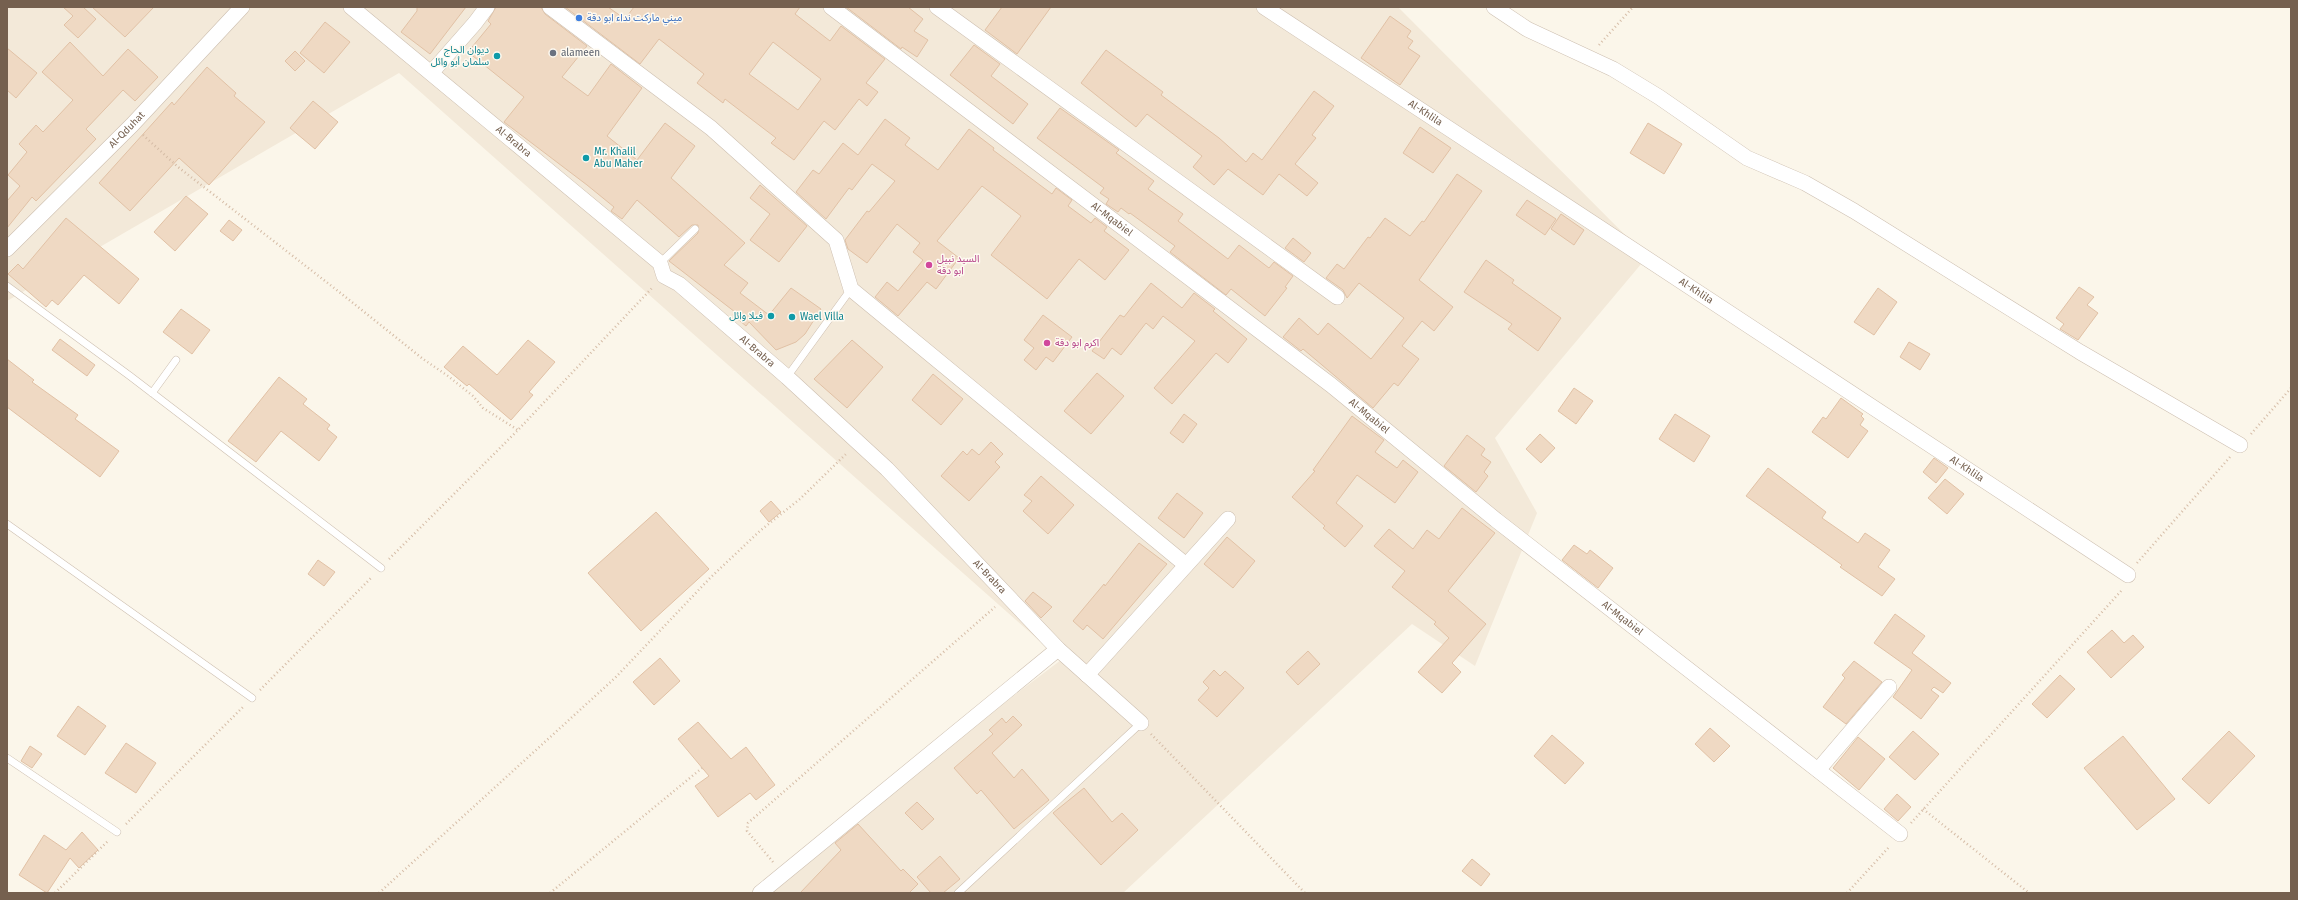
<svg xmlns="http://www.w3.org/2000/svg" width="2298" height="900" font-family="'Fira Sans','Noto Sans Arabic',sans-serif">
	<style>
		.residential { fill: #f3e9d9 }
		.building { fill: #efd9c3; stroke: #e1c1a5; fill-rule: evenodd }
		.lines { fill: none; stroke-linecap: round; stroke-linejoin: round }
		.lane-casing { stroke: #cdbfb0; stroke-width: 8 }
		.street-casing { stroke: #cdbfb0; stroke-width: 16 }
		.path { stroke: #d5bca6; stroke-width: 2.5; stroke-dasharray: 1 3; stroke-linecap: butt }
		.lane { stroke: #fff; stroke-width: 7 }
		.street { stroke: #fff; stroke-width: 15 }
		.shop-dot { fill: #3f7fe0; stroke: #fefaf1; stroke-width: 1.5 }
		.worship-dot { fill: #6b7280; stroke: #fefaf1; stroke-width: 1.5 }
		.culture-dot { fill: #0f9aa8; stroke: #fefaf1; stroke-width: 1.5 }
		.hotel-dot { fill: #d1479c; stroke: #fefaf1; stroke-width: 1.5 }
		.labels { text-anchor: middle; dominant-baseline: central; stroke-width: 3; stroke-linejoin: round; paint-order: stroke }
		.shop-label { font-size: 10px; fill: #366cbe; stroke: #fefaf1; text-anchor: start }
		.culture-label { font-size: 10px; fill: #0d838f; stroke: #fefaf1; text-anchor: end }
		.worship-label { font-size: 10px; fill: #5b616d; stroke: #fefaf1; text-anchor: start }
		.street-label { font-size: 10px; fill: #75604f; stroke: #fefaf1 }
		.hotel-label { font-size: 10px; fill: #b23c85; stroke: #fefaf1; text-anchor: start }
	</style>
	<rect width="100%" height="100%" fill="#fbf6ea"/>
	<path class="residential" d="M7,7H1398L1647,257L1495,438L1537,513L1475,666L1412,624L1123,893H752L1061,660L399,73L7,301Z"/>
	<path class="building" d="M63,7H83L96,19L78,38L64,25L73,16Z
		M92,7H154L125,37Z
		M417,7H466L430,54L401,32L417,11Z
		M496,7H541L545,14L587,46L562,77L588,96L611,64L642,88L607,136L637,160L665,123L695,146L671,178L745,243L724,265L748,283L740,293L769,315L791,288L821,309L805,334L796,342L776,350L749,322L746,326L733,315L735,312L669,261L698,233V225H692L679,237L637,200L622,219L611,211L614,207L587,185L504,122L524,97L468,52L491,24L488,21Z
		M565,7H608L625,19L634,7H800L795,14L830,41L841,26L885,59L866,83L878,92L867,106L859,99L835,130L824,121L794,160L771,143L776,138L725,99L723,103L697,83L704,74L659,39L640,64ZM773,42L821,79L798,110L749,74Z
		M846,7H908L923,19L914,31L928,40L917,57L902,47L901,49Z
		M1002,7H1051L1017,54L985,30Z
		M1390,16L1411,31L1407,37L1413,41L1408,48L1420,56L1400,85L1361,58Z
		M325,22L350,42L324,73L300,53Z
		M70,42L103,76L128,49L158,77L135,101L123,90L86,129L96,139L36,201L32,197L7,228V201L20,186L8,175L27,152L19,144L36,125L43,132L73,100L42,72Z
		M974,45L1000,64L991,76L1028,104L1013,124L950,75Z
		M7,48L37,73L16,98L7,90Z
		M1106,50L1163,92L1161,95L1219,138L1246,162L1253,153L1262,160L1314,91L1334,106L1312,135L1316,138L1295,164L1318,183L1307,196L1279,174L1263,195L1228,169L1214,185L1193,167L1202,156L1147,114L1136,127L1081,83Z
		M295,51L305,61L295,71L285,61Z
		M207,67L236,93L234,96L265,122L209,185L179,158L130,211L99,183L172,102L174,105Z
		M313,101L338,122L315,149L290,128Z
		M1060,108L1119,150L1116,153L1154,181L1148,189L1183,214L1178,221L1228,259L1239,245L1269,268L1274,262L1293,276L1285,287L1287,288L1265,316L1231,289L1226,295L1170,252L1175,246L1130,213L1129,214L1121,208L1118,212L1106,204L1109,199L1100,193L1104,188L1037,138Z
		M885,119L910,138L905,145L938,170L969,129L994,148L993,150L1052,194L1056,188L1072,200L1068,206L1091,223L1095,218L1107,227L1104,231L1129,250L1105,280L1079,259L1047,299L991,255L1021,216L982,186L937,241L959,258L936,289L927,282L898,316L875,297L887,282L898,291L923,260L913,252L920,243L897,224L867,263L848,249L845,240L867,211L869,212L895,181L872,164L852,190L849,188L826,219L796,192L813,170L819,174L843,143L858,155Z
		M1648,123L1682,144L1664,174L1630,153Z
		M1420,127L1451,148L1433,173L1403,153Z
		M1457,174L1482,191L1419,280L1453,307L1434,331L1422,321L1402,346L1419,359L1398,386L1394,383L1373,408L1303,349L1301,351L1283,337L1299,318L1318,335L1328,323L1371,359L1404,318L1359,283L1347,298L1343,290L1326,278L1337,264L1344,269L1368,237L1370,238L1385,218L1410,236L1422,221L1424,222Z
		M760,185L807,226L779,262L750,240L770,214L750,198Z
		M186,196L208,214L175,251L154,232Z
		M1527,200L1556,219L1545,235L1516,215Z
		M1561,214L1584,230L1574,245L1551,229Z
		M66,218L139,279L119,304L84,275L58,305L52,300L46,307L8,274L18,264L23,269Z
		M229,220L242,230L233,241L220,231Z
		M1293,238L1311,253L1304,262L1285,248Z
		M1486,260L1514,280L1512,283L1561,318L1538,351L1508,329L1512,324L1464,292Z
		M1151,283L1182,308L1194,293L1215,309L1213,311L1247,339L1228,363L1216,353L1172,404L1154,388L1195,341L1163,316L1153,329L1146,323L1121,355L1112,348L1104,359L1092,351L1120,315L1124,317Z
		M2079,287L2094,297L2087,305L2098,313L2078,340L2060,329L2064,324L2056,318Z
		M1878,288L1897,302L1874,335L1854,322Z
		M181,309L210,330L192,354L163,332Z
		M1043,315L1072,337L1053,362L1046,357L1036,370L1024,360L1034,348L1024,340Z
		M60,339L95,365L87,376L52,350Z
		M528,340L555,362L529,392L533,395L511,420L469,384L467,386L444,367L463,346L497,375Z
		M852,340L883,367L847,408L814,379Z
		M1909,342L1930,354L1920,370L1900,357Z
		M7,359L34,380L32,382L78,415L75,419L119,451L100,477L7,407Z
		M1097,373L1124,396L1091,434L1064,411Z
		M933,374L963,399L941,425L912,400Z
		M279,377L307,399L303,404L330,425L327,429L337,437L319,461L281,431L256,462L228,441Z
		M1574,388L1593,401L1576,424L1558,411Z
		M1841,398L1863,414L1861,416L1864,419L1860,425L1868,431L1848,458L1812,432L1823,417L1826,419Z
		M1184,414L1197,424L1183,443L1170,433Z
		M1675,414L1710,436L1694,462L1659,439Z
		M1352,416L1384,440L1375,452L1397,468L1403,460L1418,472L1395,503L1357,475L1336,503L1363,526L1345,547L1323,528L1325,526L1292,497L1315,471L1313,470Z
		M1540,434L1555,448L1541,463L1526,449Z
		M1467,435L1485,449L1481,455L1491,462L1484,472L1488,476L1476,492L1444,466Z
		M991,442L1003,454L995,462L1000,467L969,501L941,476L963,451L967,455L972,449L979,455Z
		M1934,458L1948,468L1936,483L1923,472Z
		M1768,468L1826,512L1822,518L1858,543L1865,533L1890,550L1878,567L1895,579L1882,596L1840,567L1842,565L1746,496Z
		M1041,476L1074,505L1048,534L1023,511L1032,501L1024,495Z
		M1945,479L1964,494L1947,514L1928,498Z
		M1177,493L1203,513L1184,538L1158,518Z
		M771,501L781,512L769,522L760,511Z
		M1462,508L1495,533L1448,591L1486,624L1452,663L1461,672L1442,693L1418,672L1449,638L1434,624L1436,622L1392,587L1405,571L1374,546L1389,529L1413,549L1427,530L1439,539Z
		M656,512L709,569L641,631L588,573Z
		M1227,537L1255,561L1233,588L1204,564Z
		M1139,543L1167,564L1103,639L1087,625L1083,630L1073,621L1104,584L1105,586Z
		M1574,545L1587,554L1590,550L1613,568L1598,588L1562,560Z
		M318,560L335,572L324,586L308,574Z
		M1033,592L1052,607L1041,618L1025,601Z
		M1895,614L1925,636L1912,653L1951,683L1943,693L1934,687L1931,690L1939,696L1921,719L1893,697L1912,670L1874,643Z
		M2112,630L2124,643L2133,635L2144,647L2111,678L2087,652Z
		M1308,651L1320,664L1298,685L1286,672Z
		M660,658L680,681L654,705L633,682Z
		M1854,661L1882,682L1846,724L1823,707L1845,678L1842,675Z
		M1214,670L1220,676L1225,671L1244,688L1217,717L1198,700L1209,688L1203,682Z
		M2060,675L2075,689L2047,718L2032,704Z
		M78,706L106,726L85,755L57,736Z
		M1013,716L1022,725L992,753L1014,778L1022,769L1049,800L1014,829L981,790L977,794L954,768L993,734L989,730L1002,718L1006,723Z
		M698,722L731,759L746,747L775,785L756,800L750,793L718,817L695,786L709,776L678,739Z
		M1710,728L1730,746L1714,762L1695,744Z
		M1913,731L1939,754L1915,780L1889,757Z
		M2229,731L2255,756L2209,804L2182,779Z
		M1552,735L1584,763L1565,784L1534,756Z
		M2123,736L2175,799L2137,830L2084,768Z
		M1858,737L1885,759L1859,790L1833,768Z
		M126,743L156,763L136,793L105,773Z
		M30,746L42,754L32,768L21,761Z
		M1084,788L1112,822L1122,813L1138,830L1101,865L1053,813Z
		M1897,794L1911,807L1898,821L1884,809Z
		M917,802L934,819L922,830L905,813Z
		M858,824L901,871L903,869L918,884L909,893H800L841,850L835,843Z
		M82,832L98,850L79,868L70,858L47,893L19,875L44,835L66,850Z
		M940,856L960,879L943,893H931L917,877Z
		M1472,859L1490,874L1481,886L1462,871Z"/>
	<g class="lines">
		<g class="lane-casing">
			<path id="lane" d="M660,263L695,229
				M7,286L130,376L381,568
				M787,377L851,289
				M152,393L176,360
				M7,524L252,698
				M7,758L117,832
				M958,893L1141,723"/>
		</g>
		<g class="street-casing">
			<g id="street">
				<path id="s1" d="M351,7L660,263L664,276L679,284L787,377L887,469L1058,649L1141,723"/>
				<path d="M550,7L711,128L836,240L851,289L1186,565"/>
				<path id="s2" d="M831,7L1331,385L1496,520L1900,834"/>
				<path d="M937,7L1337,297"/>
				<path id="s3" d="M1264,7L2128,575"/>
				<path d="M1494,7L1527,29L1613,69L1659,97L1747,158L1805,183L1854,211L2080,352L2240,445"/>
				<path d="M432,72L475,23L487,7"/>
				<path id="s4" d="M7,249L132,125L242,7"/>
				<path d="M1087,675L1228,519"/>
				<path d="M1818,770L1889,687"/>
				<path d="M760,893L1058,649"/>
			</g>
		</g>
		<path class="path" d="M1599,45L1633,7
			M143,135L178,167L338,291L423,359L448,376L473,396L483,408L518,430
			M2251,434L2291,388
			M389,559L518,430L653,287
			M2137,563L2230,457
			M260,690L372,577
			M1151,734L1305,893
			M1923,809L2029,893
			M1911,823L2122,590
			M126,824L244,706
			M773,862L747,831L748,823L995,607
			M55,893L109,840
			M379,893L615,678L711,577L761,530L800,499L846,454
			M550,893L702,768
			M1847,893L1890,846"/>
		<use href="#lane" class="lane"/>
		<use href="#street" class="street"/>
	</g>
	<circle class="shop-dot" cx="579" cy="18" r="4"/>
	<circle class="worship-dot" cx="553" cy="53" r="4"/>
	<g class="culture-dot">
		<circle cx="497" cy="56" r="4"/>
		<circle cx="586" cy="158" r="4"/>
		<circle cx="771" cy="316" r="4"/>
		<circle cx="792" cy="317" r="4"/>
	</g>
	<g class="hotel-dot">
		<circle cx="929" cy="265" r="4"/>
		<circle cx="1047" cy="343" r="4"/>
	</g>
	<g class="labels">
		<g class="shop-label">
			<text x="587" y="18">ميني ماركت نداء ابو دقة</text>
		</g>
		<g class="culture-label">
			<text x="489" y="50">ديوان الحاج<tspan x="489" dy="12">سلمان أبو وائل</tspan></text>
			<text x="594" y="152" text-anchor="start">Mr. Khalil<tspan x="594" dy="12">Abu Maher</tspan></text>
			<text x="763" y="316">فيلا وائل</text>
			<text x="800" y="317" text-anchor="start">Wael Villa</text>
		</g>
		<g class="worship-label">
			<text x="561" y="53">alameen</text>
		</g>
		<g class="street-label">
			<text stroke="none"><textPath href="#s3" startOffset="193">Al-Khlila</textPath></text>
			<text stroke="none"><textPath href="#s4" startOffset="169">Al-Qduhat</textPath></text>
			<text stroke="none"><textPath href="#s1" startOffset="211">Al-Brabra</textPath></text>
			<text stroke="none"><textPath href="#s2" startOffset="352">Al-Mqabiel</textPath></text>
			<text stroke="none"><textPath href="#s3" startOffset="517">Al-Khlila</textPath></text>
			<text stroke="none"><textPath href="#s1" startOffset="535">Al-Brabra</textPath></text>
			<text stroke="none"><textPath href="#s2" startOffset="676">Al-Mqabiel</textPath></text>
			<text stroke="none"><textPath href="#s3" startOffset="841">Al-Khlila</textPath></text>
			<text stroke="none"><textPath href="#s1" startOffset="859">Al-Brabra</textPath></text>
			<text stroke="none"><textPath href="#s2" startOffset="1000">Al-Mqabiel</textPath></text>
		</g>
		<g class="hotel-label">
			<text x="937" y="259">السيد نبيل<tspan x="937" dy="12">ابو دقة</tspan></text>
			<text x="1055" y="343">اكرم ابو دقة</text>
		</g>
	</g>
	<rect width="2298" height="900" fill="none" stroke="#75604f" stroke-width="16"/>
</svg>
